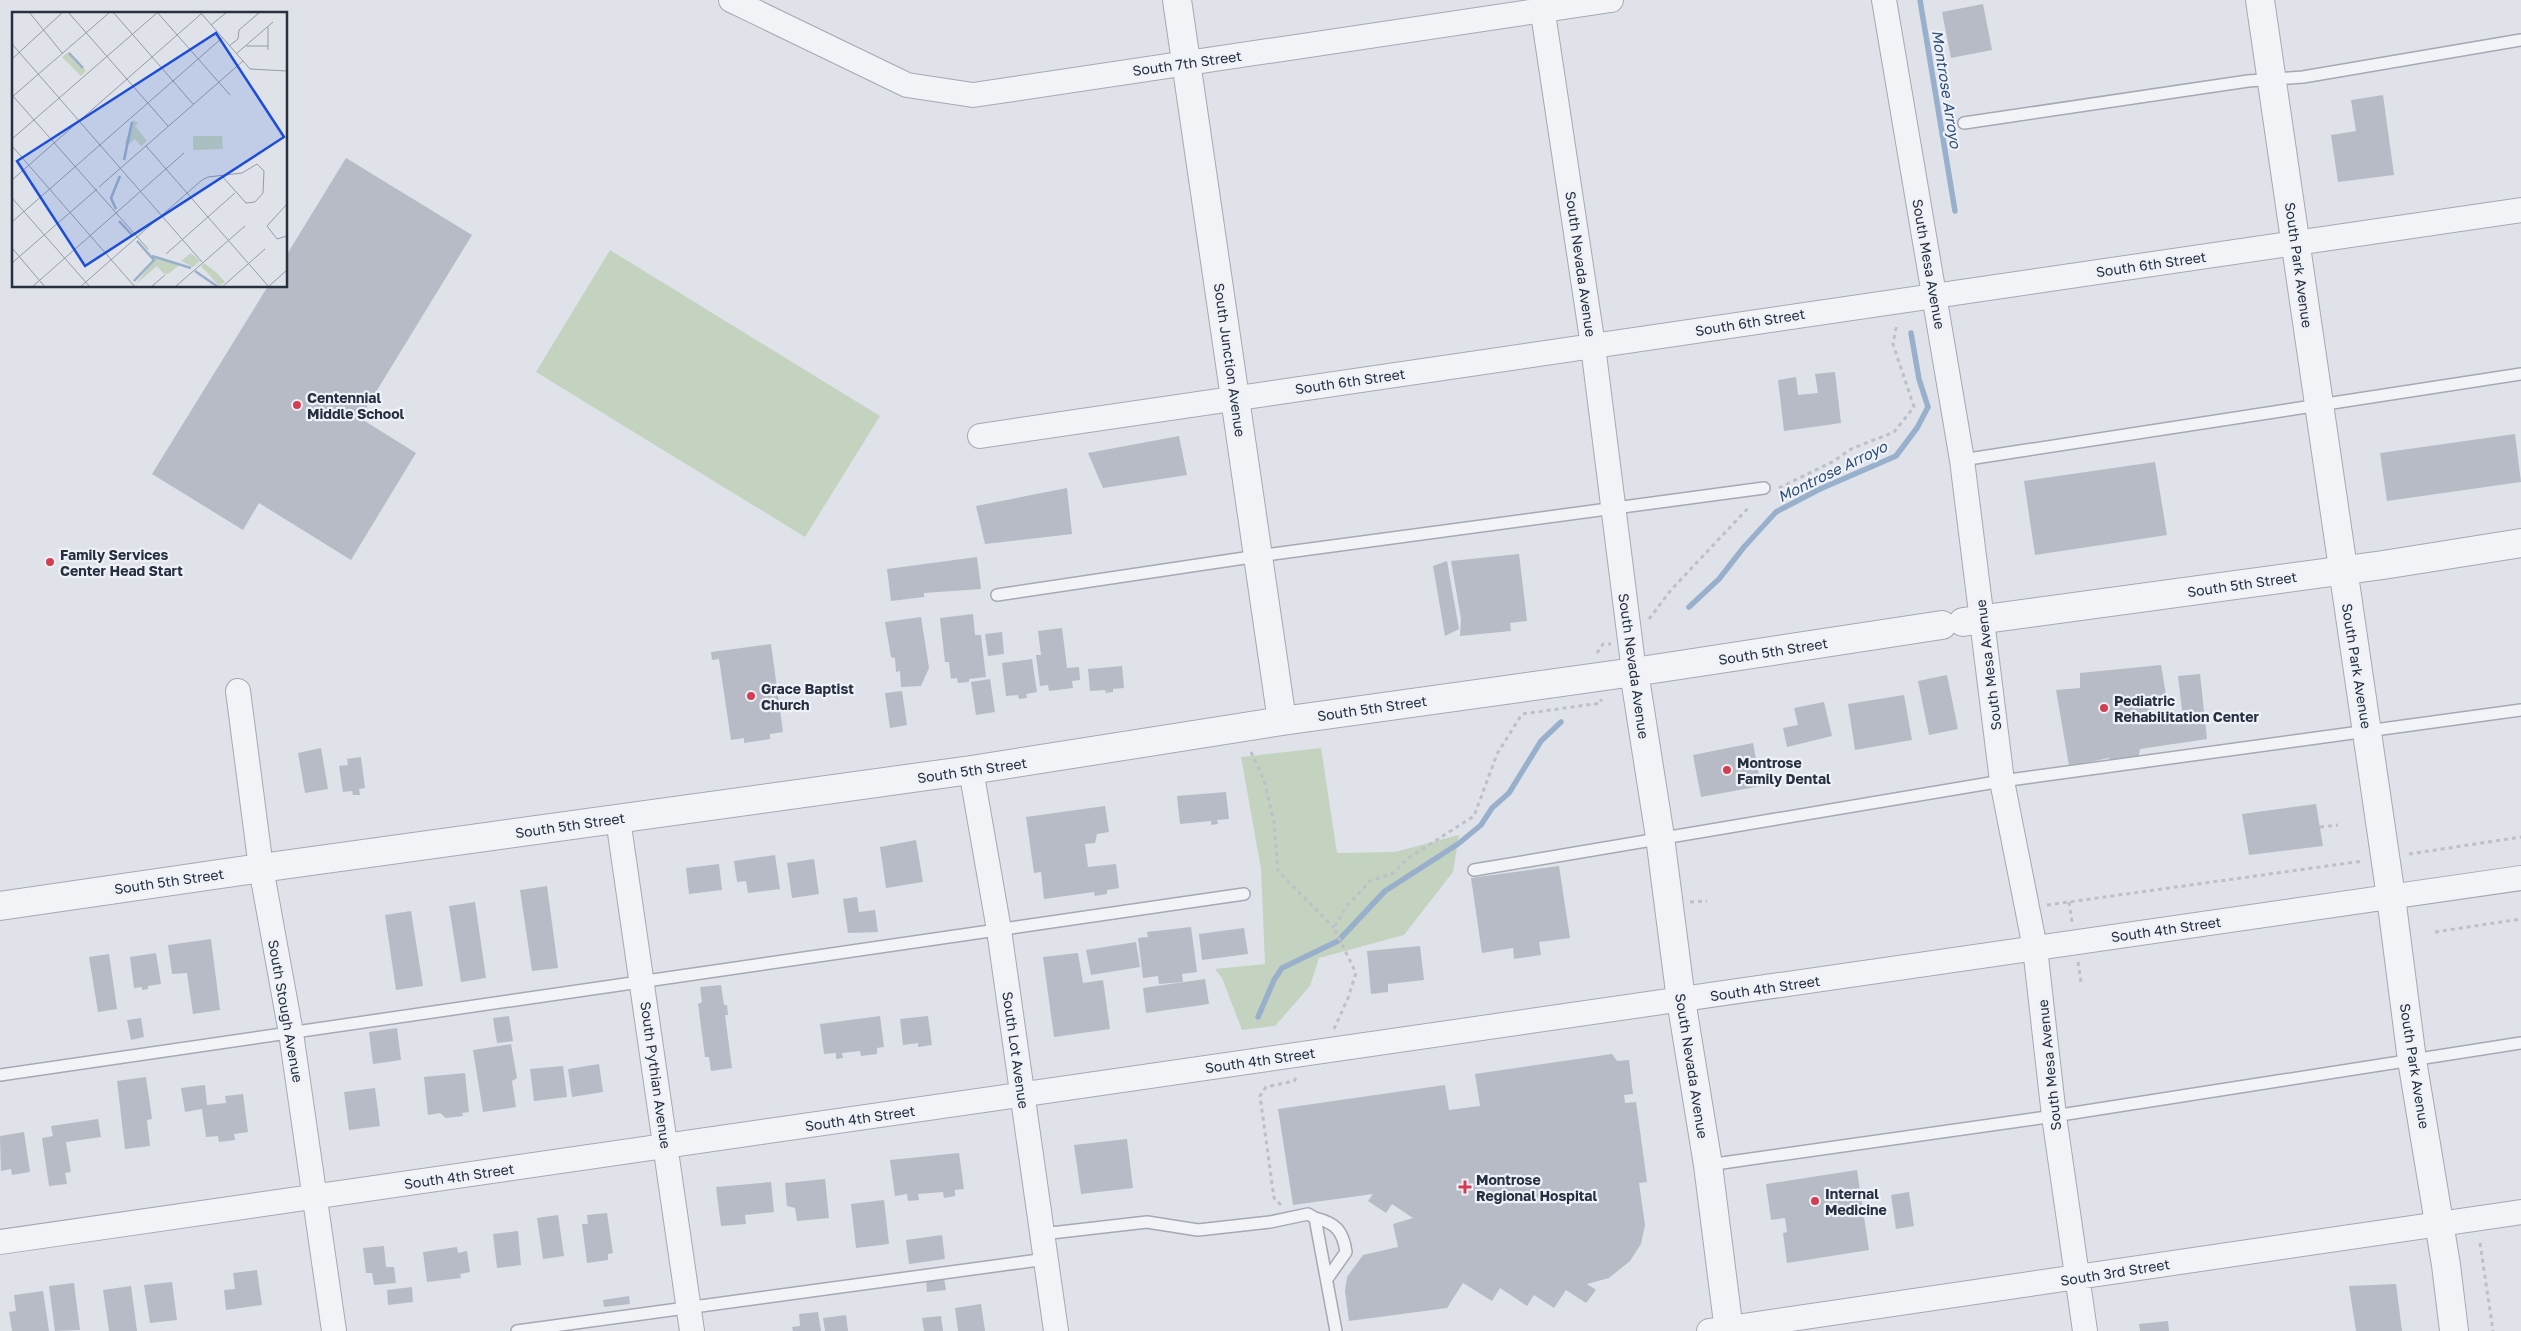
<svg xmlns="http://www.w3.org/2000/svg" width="2521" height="1331" font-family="'Golos Text',sans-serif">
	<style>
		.green { fill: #c4d3bf }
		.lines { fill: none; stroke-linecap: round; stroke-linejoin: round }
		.stream { stroke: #98b0cb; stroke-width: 5.5 }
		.building { fill: #b6bbc6 }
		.service-casing { stroke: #a4a9b3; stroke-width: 14 }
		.minor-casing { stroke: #a4a9b3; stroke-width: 26 }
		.tertiary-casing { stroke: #a4a9b3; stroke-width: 30 }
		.path { stroke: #bdc0c8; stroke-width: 3; stroke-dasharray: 4 4; stroke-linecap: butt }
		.service { stroke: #f2f3f7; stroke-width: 11 }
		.minor { stroke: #f2f3f7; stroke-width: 24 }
		.tertiary { stroke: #f2f3f7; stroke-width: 28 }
		.poi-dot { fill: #d43e52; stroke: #eef1f6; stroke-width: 2 }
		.labels { text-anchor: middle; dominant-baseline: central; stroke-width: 4.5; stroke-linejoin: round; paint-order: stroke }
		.street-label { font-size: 14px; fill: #273041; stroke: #eef1f6 }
		.poi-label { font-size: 14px; font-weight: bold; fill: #273041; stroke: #eef1f6; text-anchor: start }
		.water-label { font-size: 15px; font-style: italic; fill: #2f4e76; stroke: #eef1f6 }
		.inset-river { fill: none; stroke: #98b0cb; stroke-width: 2.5 }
		.inset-road { fill: none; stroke: #959ba6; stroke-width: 1 }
		.view { fill: #1d4ed8; fill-opacity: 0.15; stroke: #1d4ed8; stroke-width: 2.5 }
		.inset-edge { fill: none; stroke: #273041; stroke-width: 2.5 }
	</style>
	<rect width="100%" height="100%" fill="#dfe2e9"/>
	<path class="green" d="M610,250L880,416L805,537L536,372Z
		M1321,748L1337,853L1395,852L1459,835L1453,872L1404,935L1319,958L1310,986L1275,1026L1242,1030L1222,978L1215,969L1265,964L1261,869L1241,757Z"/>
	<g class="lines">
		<path class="stream" d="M1920,0L1955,211
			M1689,607L1719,579L1744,547L1776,512L1820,489L1896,456L1917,428L1928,407L1919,379L1911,333
			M1258,1017L1274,980L1282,968L1338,941L1385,891L1458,844L1481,825L1492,808L1509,793L1541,741L1561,722"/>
	</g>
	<path class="building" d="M1983,4L1992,50L1951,58L1942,12Z
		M2383,95L2394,175L2338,182L2331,135L2356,131L2351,100Z
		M346,158L472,235L360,418L416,453L351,560L259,503L243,530L152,474L268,286H286V256Z
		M1835,372L1841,423L1784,431L1778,380L1796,377L1798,395L1818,393L1815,374Z
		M2515,434L2521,482L2387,501L2380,453Z
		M1179,436L1187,475L1103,488L1088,453Z
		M2155,462L2167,535L2035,555L2024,481Z
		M1067,488L1072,534L985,544L976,506Z
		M1519,554L1527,621L1510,623L1511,631L1460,636L1461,619L1451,561Z
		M977,557L981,589L924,593V597L891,601L887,569Z
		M1447,561L1459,629L1445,636L1433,566Z
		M973,614L975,635H981L986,677L969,679V682L958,683L957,678L951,679L949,662H945L940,618Z
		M921,617L929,668L921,686L901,687L900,671L896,672L895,658L891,657L885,622Z
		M1062,628L1067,668L1079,667L1080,680L1072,681L1073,688L1049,691L1048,685L1040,686L1036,655H1041L1038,631Z
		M1002,632L1004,654L988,656L985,634Z
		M771,644L783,732L770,734V739L744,743V738L731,740L719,659L712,660L711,652Z
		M1032,659L1037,692L1026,694L1027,698L1019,699L1018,695L1006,696L1002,663Z
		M2161,665L2166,695L2147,696L2152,723L2183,719L2178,676L2200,674L2207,739L2140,749L2138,760L2111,763L2109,758L2069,766L2056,690L2080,688V673Z
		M1122,666L1124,688L1113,689V692L1106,693L1105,690L1090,691L1088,669Z
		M1947,675L1958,729L1929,735L1918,681Z
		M990,679L995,712L976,715L971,682Z
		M902,691L907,725L890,728L885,693Z
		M1904,695L1912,740L1855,750L1848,704Z
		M1824,702L1832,736L1787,747L1783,728L1798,725L1794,708Z
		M1753,743L1761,786L1701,797L1693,755Z
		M321,748L328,789L305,793L298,753Z
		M361,757L365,788L359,789L360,795H353L352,791L343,792L339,766L348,765L347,759Z
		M1226,792L1229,819L1217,820L1218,824L1211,825V821L1180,824L1177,796Z
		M2316,804L2323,846L2249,855L2242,814Z
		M1105,806L1109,832L1097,834L1095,843L1085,844L1088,867L1116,864L1119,888L1107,890V894L1095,896L1094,892L1044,899L1041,872L1034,873L1026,817Z
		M916,840L923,882L886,888L880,847Z
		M775,855L780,889L748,893L746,881L737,882L734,861Z
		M814,859L819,894L792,898L787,863Z
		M719,864L722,890L689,894L686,868Z
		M1559,866L1570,938L1539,942L1541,955L1514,959L1513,948L1482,953L1471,878Z
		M547,886L558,968L532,971L520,890Z
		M857,897L859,912L875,910L878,932L848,933L843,899Z
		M475,902L486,978L461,982L449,906Z
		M411,911L423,986L396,990L385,915Z
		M1191,927L1197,972L1182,974L1183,982L1159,984L1158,976L1143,978L1138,938L1148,937L1147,932Z
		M1244,928L1248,954L1202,960L1199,934Z
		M211,939L220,1010L193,1014L187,973L172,974L168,945Z
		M1136,942L1140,967L1091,975L1086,950Z
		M1420,946L1424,980L1388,984V992L1371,994L1367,951Z
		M156,953L161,984L148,986V989L142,990V987L134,988L130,957Z
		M1078,953L1083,983L1103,980L1110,1029L1054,1037L1043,957Z
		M109,954L117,1009L98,1012L89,957Z
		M1205,979L1209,1004L1146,1013L1143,988Z
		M721,985L724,1005H727L728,1015H725L732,1068L711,1071L709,1057H705L698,1004L702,1002L700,987Z
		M509,1016L513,1041L497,1043L493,1018Z
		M880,1016L884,1047L877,1048V1054L861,1056L860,1051L842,1053L843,1058L836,1059V1053L824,1054L820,1024Z
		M928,1016L932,1045L918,1047V1043L903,1045L900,1019Z
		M141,1018L144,1037L131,1040L127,1020Z
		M397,1028L401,1060L373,1064L369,1032Z
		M511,1044L517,1078L512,1081L516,1107L483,1112L473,1050Z
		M1612,1054L1617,1061L1629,1060L1633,1094L1624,1095L1625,1103L1636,1102L1647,1182L1639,1183L1645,1225L1641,1244L1630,1261L1609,1278L1587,1284L1596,1290L1586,1303L1566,1290L1554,1308L1534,1295L1527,1306L1500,1288L1492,1301L1463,1283L1447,1308L1349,1321L1345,1291L1347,1277L1363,1255L1398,1247L1393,1224L1413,1218L1392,1204L1386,1213L1368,1201L1373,1194L1293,1205L1278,1109L1445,1085L1449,1110L1480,1106L1475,1074Z
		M599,1064L603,1092L572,1097L568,1069Z
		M563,1066L567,1097L534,1101L530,1069Z
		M465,1073L469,1112L462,1113L463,1116L446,1118L440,1113L428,1115L424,1077Z
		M146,1077L152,1119L147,1120L150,1146L125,1149L117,1081Z
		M205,1085L207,1105L226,1103L225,1096L243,1094L248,1132L234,1134L235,1140L219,1142L218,1136L206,1137L202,1109L185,1112L181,1088Z
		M375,1088L380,1126L349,1130L344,1092Z
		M98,1119L101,1137L66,1142L71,1172L65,1173L67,1184L49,1186L42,1138L53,1136L51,1126Z
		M24,1132L30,1172L12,1175L11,1169L1,1171L0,1136Z
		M1127,1139L1133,1188L1081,1194L1074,1145Z
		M959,1153L964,1189L955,1190V1196L944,1198L943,1192L918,1194L919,1200L908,1201L907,1194L895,1196L890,1160Z
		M1857,1170L1869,1250L1787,1263L1783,1233L1787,1232L1785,1218L1771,1220L1766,1184Z
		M825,1179L829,1218L797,1221L795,1208L787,1206L785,1183Z
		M771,1182L774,1212L745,1215L746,1224L721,1226L716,1187Z
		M1909,1192L1914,1226L1896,1229L1891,1195Z
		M884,1200L889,1244L856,1248L851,1204Z
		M607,1213L613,1253L608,1254V1260L587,1263L582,1224H588L587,1215Z
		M558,1215L564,1256L543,1259L537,1218Z
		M518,1231L521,1265L497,1268L493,1234Z
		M942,1235L945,1259L909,1264L906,1240Z
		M384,1246L386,1267H394L396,1283L374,1285L372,1273H366L363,1248Z
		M457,1247L458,1253L467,1251L470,1272L460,1274L461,1278L427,1282L423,1252Z
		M257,1270L262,1305L226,1310L224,1290L235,1289L233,1273Z
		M944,1278L946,1290L927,1292L926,1280Z
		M172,1282L177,1320L150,1323L144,1285Z
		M74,1283L80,1330L55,1331L49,1286Z
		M2396,1284L2402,1331H2356L2349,1286Z
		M131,1286L137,1331H109L103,1290Z
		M412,1287L413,1302L388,1305L387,1290Z
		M43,1291L49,1331H12L9,1312L16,1311L14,1295Z
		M629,1296L630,1304L604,1307L603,1300Z
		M981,1304L985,1331H958L955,1308Z
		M818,1312L821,1331H793L792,1327L800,1326L799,1314Z
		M846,1315L848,1331H825L823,1318Z
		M941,1316L943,1331H924L922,1318Z
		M2168,1321L2169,1331H2140L2139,1324Z"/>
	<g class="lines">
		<g class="service-casing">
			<path id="service" d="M1964,123L2248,81L2303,77L2521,40
				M1962,460L2521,374
				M997,595L1258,556L1764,488
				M1474,870L2002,781L2521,710
				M0,1075L1244,894
				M1708,1165L2054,1116L2521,1043
				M1315,1218C1336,1223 1343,1231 1346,1252L1327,1279
				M1042,1234L1147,1222L1198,1230L1270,1222L1308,1214L1315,1218L1336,1331
				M517,1331L1046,1259"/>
		</g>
		<g class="minor-casing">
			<path id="minor" d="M731,0L907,85L973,95L1611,0
				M1541,0L1593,346L1634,672
				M1884,0L1962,460L2002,781L2035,948L2054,1116L2085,1331
				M980,436L2521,210
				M238,691L261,868L291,1033L334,1331
				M971,770L999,930L1056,1331
				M618,819L692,1331
				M0,1242L2521,878
				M1709,1331L2521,1212"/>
		</g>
		<g class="tertiary-casing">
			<path id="tertiary" d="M1177,0L1282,721
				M2260,0L2391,897L2412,1060L2446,1265L2454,1331
				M1963,622L2383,565L2521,543
				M1634,672L1660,837L1681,1000L1708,1165L1729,1331
				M0,906L261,868L971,770L1282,721L1634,672L1942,625"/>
		</g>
		<path class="path" d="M1779,488L1834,461L1851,449L1894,432L1914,407L1893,344L1897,323
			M1649,619L1671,590L1750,506
			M1597,653L1603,644H1611
			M1251,752L1264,780L1274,822L1278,871L1334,928
			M2320,827L2338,825
			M2409,854L2521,837
			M1690,902L1707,901
			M2069,902L2072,922
			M2047,905L2363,861
			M2435,932L2521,919
			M2078,962L2081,982
			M1334,1029L1348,998L1356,973L1334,928L1346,907L1370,881L1392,874L1410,857L1474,816L1497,754L1522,714L1601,703V699
			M1281,1205L1274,1198L1260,1096L1266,1087L1294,1081L1298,1075
			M2480,1243L2493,1331"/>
		<use href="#service" class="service"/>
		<use href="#minor" class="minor"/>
		<use href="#tertiary" class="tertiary"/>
	</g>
	<g class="poi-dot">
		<circle cx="297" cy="405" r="5"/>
		<circle cx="50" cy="562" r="5"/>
		<circle cx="751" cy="696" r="5"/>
		<circle cx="2104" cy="708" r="5"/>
		<circle cx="1727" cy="770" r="5"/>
		<path d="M1462.5 1179.5h5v5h5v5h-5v5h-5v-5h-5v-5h5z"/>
		<circle cx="1815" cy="1201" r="5"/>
	</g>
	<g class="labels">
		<g class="street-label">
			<text transform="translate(1187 63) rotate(-8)">South 7th Street</text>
			<text transform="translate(1581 264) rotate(82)">South Nevada Avenue</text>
			<text transform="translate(1929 264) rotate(80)">South Mesa Avenue</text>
			<text transform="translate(2151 264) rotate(-8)">South 6th Street</text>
			<text transform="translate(2299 265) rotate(82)">South Park Avenue</text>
			<text transform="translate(1750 322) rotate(-9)">South 6th Street</text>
			<text transform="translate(1230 360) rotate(82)">South Junction Avenue</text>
			<text transform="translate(1350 381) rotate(-8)">South 6th Street</text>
			<text transform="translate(2242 584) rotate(-8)">South 5th Street</text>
			<text transform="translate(1773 651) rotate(-9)">South 5th Street</text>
			<text transform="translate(1988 665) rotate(-97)">South Mesa Avenue</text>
			<text transform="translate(1634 666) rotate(82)">South Nevada Avenue</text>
			<text transform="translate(2357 666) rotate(81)">South Park Avenue</text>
			<text transform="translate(1372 708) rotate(-8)">South 5th Street</text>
			<text transform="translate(972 770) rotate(-8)">South 5th Street</text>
			<text transform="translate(570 825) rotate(-8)">South 5th Street</text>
			<text transform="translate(169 881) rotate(-8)">South 5th Street</text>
			<text transform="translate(2166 929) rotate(-8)">South 4th Street</text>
			<text transform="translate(1765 988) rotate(-8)">South 4th Street</text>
			<text transform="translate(286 1011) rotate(80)">South Stough Avenue</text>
			<text transform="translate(1016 1050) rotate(82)">South Lot Avenue</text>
			<text transform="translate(1260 1060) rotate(-8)">South 4th Street</text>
			<text transform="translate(2049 1065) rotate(-96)">South Mesa Avenue</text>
			<text transform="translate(1692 1066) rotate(81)">South Nevada Avenue</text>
			<text transform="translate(2415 1066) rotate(81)">South Park Avenue</text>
			<text transform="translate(656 1075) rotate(82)">South Pythian Avenue</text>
			<text transform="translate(860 1118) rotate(-8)">South 4th Street</text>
			<text transform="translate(459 1176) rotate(-8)">South 4th Street</text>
			<text transform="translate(2115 1272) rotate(-9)">South 3rd Street</text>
		</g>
		<g class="poi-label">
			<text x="307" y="397">Centennial<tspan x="307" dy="16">Middle School</tspan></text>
			<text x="60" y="554">Family Services<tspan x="60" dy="16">Center Head Start</tspan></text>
			<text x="761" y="688">Grace Baptist<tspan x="761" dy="16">Church</tspan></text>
			<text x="2114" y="700">Pediatric<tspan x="2114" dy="16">Rehabilitation Center</tspan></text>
			<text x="1737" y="762">Montrose<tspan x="1737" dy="16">Family Dental</tspan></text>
			<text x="1476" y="1179">Montrose<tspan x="1476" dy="16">Regional Hospital</tspan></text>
			<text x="1825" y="1193">Internal<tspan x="1825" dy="16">Medicine</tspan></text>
		</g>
		<g class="water-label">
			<text transform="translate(1947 89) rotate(81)">Montrose Arroyo</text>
			<text transform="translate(1832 471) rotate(-26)">Montrose Arroyo</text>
		</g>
	</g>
	<g transform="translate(12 12)">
		<rect width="275" height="275" fill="#dfe2e9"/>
		<path d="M57,40L74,59L69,64L50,45ZM121,108L126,111L123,114L135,129L129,134L123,127L114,134L113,131ZM181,124H210L211,137L181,138ZM179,241L188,249L181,255L169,249ZM139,244L169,252L156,262H152L145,254L124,272L141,249ZM192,251L205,261L213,270L207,274L189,254Z" fill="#c4d3bf"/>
		<path class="inset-river" d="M57,41L71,56M112,148L120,110M104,197L99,186L108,164M107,209L121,224M140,244L179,256M183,259L206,275M122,269L142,248L125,229"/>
		<path class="inset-road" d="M17,0L51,42M56,0L156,114M101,0L181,92M145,0L218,83M188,0L238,57L275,59M199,13L215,0M275,14V30M0,32L190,250M217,34L226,27L227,18L248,0M234,34H256M256,38V15M224,42L261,10M0,47L51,0M0,83L136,237M0,85L98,0M0,127L146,0M0,134L123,275M134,134L257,275M0,168L189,2M87,175L231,49M0,186L78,275M275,192L255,214L265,227L275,224M0,210L210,26M0,236L33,275M154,242L223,181M0,251L85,177M20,275L172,141M68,275L190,168L196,165L230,161L245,152L252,159L251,181L243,190L234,191L209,163M139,275L153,263M163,275L233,214M210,275L253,237M256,275L275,258"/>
		<path class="view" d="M204,21L272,125L73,254L5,149Z"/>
		<rect width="275" height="275" class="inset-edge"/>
	</g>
</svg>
